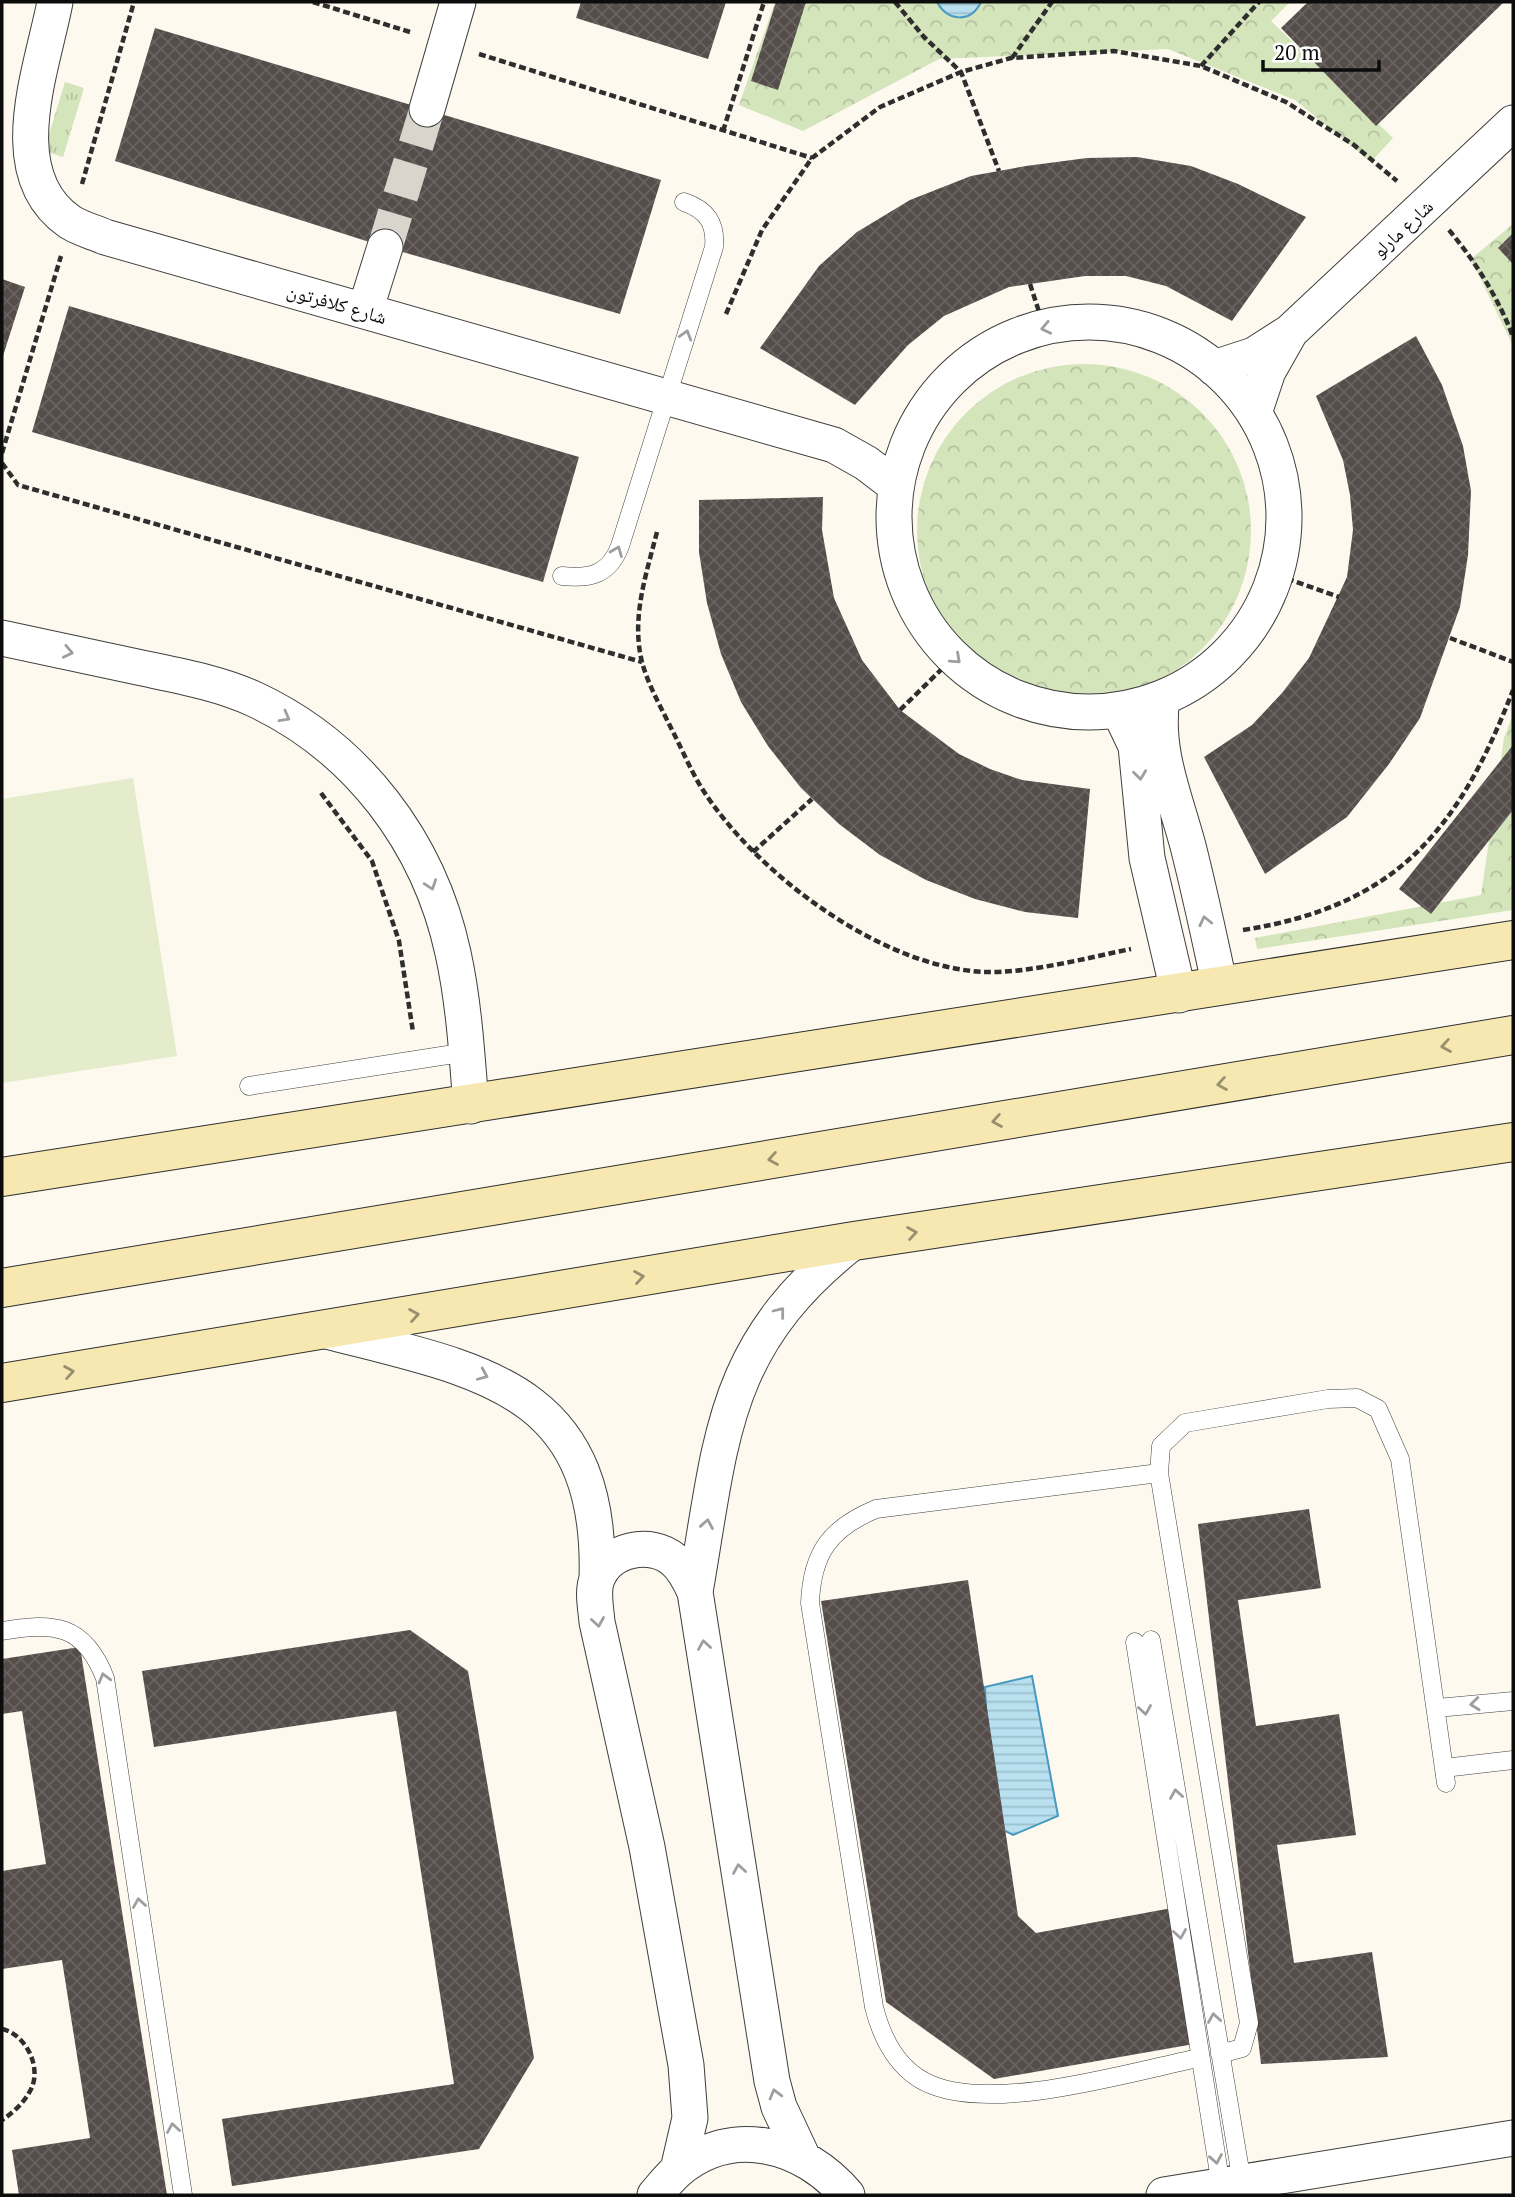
<svg xmlns="http://www.w3.org/2000/svg" width="1515" height="2197" font-family="'PT Serif','Noto Naskh Arabic',serif">
	<style>
		.grass { fill: url(#grass-tufts) }
		.park { fill: url(#park-crowns) }
		.pitch { fill: #e4eccc }
		.water { fill: url(#water-rules); stroke: #469abf; stroke-width: 2 }
		.building { fill: url(#building-cross-hatch) }
		.lines { fill: none; stroke-linecap: round; stroke-linejoin: round }
		.street-tunnel { stroke: #d9d5cc; stroke-width: 35; stroke-dasharray: 35 18; stroke-linecap: butt }
		.lane-casing { stroke: #3f3f3f; stroke-width: 19 }
		.street-casing { stroke: #3f3f3f; stroke-width: 37 }
		.secondary-casing { stroke: #2e2e2e; stroke-width: 40 }
		.path { stroke: #2e2e2e; stroke-width: 4.5; stroke-dasharray: 7 3.5; stroke-linecap: butt }
		.lane { stroke: #fff; stroke-width: 18 }
		.street { stroke: #fff; stroke-width: 35 }
		.secondary { stroke: #f6e8b0; stroke-width: 38 }
		.oneway { stroke: #9e9e9e }
		.oneway2 { stroke: #98906e }
		.labels { text-anchor: middle; dominant-baseline: central; stroke-width: 7; stroke-linejoin: round; paint-order: stroke }
		.street-label { font-size: 19px; fill: #0c0c0c; stroke: #fff }
	</style>
	<defs>
		<pattern id="grass-tufts" width="24" height="20" patternUnits="userSpaceOnUse" patternTransform="scale(1.75)"><rect width="24" height="20" fill="#d4e4bb"/><path d="M3 7l-1-3M5 7V3M7 7l1-3M15 17l-1-3M17 17v-4M19 17l1-3" fill="none" stroke="#b5c2a0"/></pattern>
		<pattern id="park-crowns" width="20" height="18" patternUnits="userSpaceOnUse" patternTransform="scale(1.75)"><rect width="20" height="18" fill="#d4e4bb"/><path d="M2 6a3 3 0 1 1 6 0M12 15a3 3 0 1 1 6 0" fill="none" stroke="#b5c2a0"/></pattern>
		<pattern id="water-rules" width="6" height="5" patternUnits="userSpaceOnUse" patternTransform="scale(1.75)"><rect width="6" height="5" fill="#b8e0ef"/><path d="M0 2.5h6" fill="none" stroke="#9dbfcc"/></pattern>
		<pattern id="building-cross-hatch" width="8" height="8" patternUnits="userSpaceOnUse" patternTransform="scale(1.75)"><rect width="8" height="8" fill="#544d4a"/><path d="M0 0l8 8M0 8l8-8" fill="none" stroke="#686260"/></pattern>
	</defs>
	<rect width="100%" height="100%" fill="#fdf9ee"/>
	<path class="grass" d="M65,82L84,88L63,157L44,151Z"/>
	<path class="park" d="M775,2H1290L1271,21L1393,138L1371,162L1295,100L1168,49L939,59L803,131L739,105Z
		M1513,224V346L1471,259Z
		M917 531a167 167 0 1 1 334 0a167 167 0 1 1-334 0Z
		M1513,714V910L1257,949L1255,938L1481,895L1504,738Z"/>
	<path class="pitch" d="M133,778L177,1056L2,1083V799Z"/>
	<path class="water" d="M937,2H981C971,23 948,22 937,2Z
		M1032,1676L1058,1816L1013,1835L980,1818L989,1777L985,1687Z"/>
	<path class="building" d="M581,2H726L708,59L576,18Z
		M776,2H806L778,90L751,81Z
		M1308,2H1504L1376,126L1281,28Z
		M155,28L661,180L620,314L385,247L115,161Z
		M1137,157L1191,166L1238,184L1306,217L1232,321L1166,286L1126,276H1085L1009,287L944,316L908,345L855,405L760,348L819,266L857,232L910,200L971,176L1026,166L1087,158Z
		M1513,233V264L1498,248Z
		M2,279L25,287L2,359Z
		M69,306L579,457L543,582L32,432Z
		M1416,336L1442,385L1463,446L1471,491L1468,555L1460,607L1420,718L1389,764L1347,817L1265,874L1204,757L1252,725L1282,693L1309,658L1347,577L1353,530L1350,495L1343,460L1316,396Z
		M823,497L822,530L834,598L862,660L900,710L959,754L990,769L1022,780L1090,789L1078,918L1025,912L975,899L926,880L880,855L839,824L801,788L768,746L741,702L721,654L707,603L699,552V500Z
		M1513,745V810L1431,914L1399,889Z
		M1309,1509L1321,1588L1238,1600L1256,1726L1339,1714L1356,1835L1277,1845L1294,1963L1372,1952L1388,2057L1261,2064L1198,1524Z
		M968,1580L1018,1916L1036,1933L1172,1908L1194,2044L994,2079L886,2002L821,1601Z
		M410,1630L468,1671L534,2058L479,2149L232,2186L222,2119L454,2084L396,1711L154,1747L142,1671Z
		M80,1647L167,2195H19L12,2150L90,2138L62,1960L2,1969V1871L46,1864L22,1711L2,1714V1659Z"/>
	<g class="lines">
		<path class="street-tunnel" d="M385,247L427,109"/>
		<g class="lane-casing">
			<path id="lane" d="M562,576C590,579 609,575 620,546L714,247C716,223 707,210 684,202
				M249,1086L467,1052
				M1159,1473L876,1509C830,1528 812,1553 810,1603L874,2007C882,2039 899,2072 932,2085C999,2112 1129,2072 1199,2058
				M2,1631C54,1622 84,1624 105,1678L183,2195
				M1151,1640L1242,2182
				M1135,1642L1221,2186
				M1437,1708L1513,1701
				M1444,1768L1513,1760
				M1220,2054L1242,2048L1249,2023L1159,1473L1161,1446L1185,1423L1328,1399L1357,1398L1378,1409L1400,1459L1446,1783"/>
		</g>
		<g class="street-casing">
			<path id="street" d="M55,2C42,70 0,174 70,222C81,229 94,232 105,237L834,445L866,463L895,485
				M427,109L458,2
				M365,311L385,247
				M894 517a195 195 0 1 1 390 0a195 195 0 1 1-390 0Z
				M1214,368L1254,355L1290,332L1513,123
				M1254,413L1268,371L1289,334
				M2,638C48,648 95,658 142,668C180,676 219,683 254,699C357,747 429,842 453,953C464,1003 467,1055 471,1106
				M1162,699C1154,750 1175,797 1188,846C1200,893 1210,940 1220,987
				M1119,710L1136,746L1147,858L1179,995
				M323,1330C476,1370 603,1384 597,1579
				M695,1592C722,1437 721,1345 854,1241
				M678,2170L690,2118L686,2065L647,1847L597,1622C596,1609 592,1591 597,1579C608,1549 651,1540 674,1560C684,1568 690,1581 695,1592L772,2081L779,2107L802,2156
				M655,2195C662,2187 669,2178 677,2171C732,2124 804,2144 847,2195
				M1164,2195L1513,2138"/>
		</g>
		<g class="secondary-casing">
			<path id="secondary" d="M2,1177L1513,940
				M2,1288L1513,1035
				M2,1383L854,1241L1513,1142"/>
		</g>
		<path class="path" d="M313,2L410,32
			M895,2L924,37L961,72L999,171
			M479,54L812,158
			M1012,58L1052,2
			M1201,66L1259,2
			M723,131L764,2
			M82,184L134,2
			M1449,230C1475,261 1499,299 1513,337
			M1030,284L1044,327
			M726,314L762,230L812,158L880,107L961,72L1011,58L1114,51L1201,66L1286,102L1354,145L1397,181
			M2,453L61,256
			M2,463L18,485L642,662
			M657,532C646,575 631,618 642,662C648,685 662,709 672,730C682,749 690,769 701,787C754,872 881,968 985,972C1031,973 1086,958 1131,949
			M1277,575L1339,597
			M1450,638L1513,662
			M900,710L953,658
			M321,793L372,861L399,941L413,1032
			M753,852L812,799
			M1243,930C1397,906 1459,830 1513,690
			M2,2029C25,2034 41,2065 32,2087C26,2101 14,2112 2,2120"/>
		<use href="#lane" class="lane"/>
		<use href="#street" class="street"/>
		<use href="#secondary" class="secondary"/>
	</g>
	<defs><path id="oneway-chevron" d="M-2-3.5L2.5 0L-2 3.5" fill="none" stroke-width="1.6" stroke-linecap="round" stroke-linejoin="round" transform="scale(1.75)"/></defs>
	<g class="oneway">
		<use href="#oneway-chevron" transform="translate(1046 328) rotate(168)"/>
		<use href="#oneway-chevron" transform="translate(686 335) rotate(-73)"/>
		<use href="#oneway-chevron" transform="translate(617 551) rotate(-68)"/>
		<use href="#oneway-chevron" transform="translate(68 652) rotate(12)"/>
		<use href="#oneway-chevron" transform="translate(956 659) rotate(42)"/>
		<use href="#oneway-chevron" transform="translate(285 717) rotate(29)"/>
		<use href="#oneway-chevron" transform="translate(1140 775) rotate(83)"/>
		<use href="#oneway-chevron" transform="translate(431 885) rotate(71)"/>
		<use href="#oneway-chevron" transform="translate(1205 921) rotate(-103)"/>
		<use href="#oneway-chevron" transform="translate(780 1312) rotate(-52)"/>
		<use href="#oneway-chevron" transform="translate(483 1375) rotate(23)"/>
		<use href="#oneway-chevron" transform="translate(707 1524) rotate(-80)"/>
		<use href="#oneway-chevron" transform="translate(598 1622) rotate(81)"/>
		<use href="#oneway-chevron" transform="translate(704 1645) rotate(-99)"/>
		<use href="#oneway-chevron" transform="translate(104 1678) rotate(-105)"/>
		<use href="#oneway-chevron" transform="translate(1475 1704) rotate(174)"/>
		<use href="#oneway-chevron" transform="translate(1145 1710) rotate(81)"/>
		<use href="#oneway-chevron" transform="translate(1176 1794) rotate(-99)"/>
		<use href="#oneway-chevron" transform="translate(739 1869) rotate(-99)"/>
		<use href="#oneway-chevron" transform="translate(139 1903) rotate(-99)"/>
		<use href="#oneway-chevron" transform="translate(1180 1934) rotate(81)"/>
		<use href="#oneway-chevron" transform="translate(1214 2018) rotate(-99)"/>
		<use href="#oneway-chevron" transform="translate(775 2094) rotate(-105)"/>
		<use href="#oneway-chevron" transform="translate(173 2128) rotate(-99)"/>
		<use href="#oneway-chevron" transform="translate(1216 2159) rotate(80)"/>
	</g>
	<g class="oneway2">
		<use href="#oneway-chevron" transform="translate(1446 1046) rotate(170)"/>
		<use href="#oneway-chevron" transform="translate(1222 1084) rotate(170)"/>
		<use href="#oneway-chevron" transform="translate(997 1121) rotate(170)"/>
		<use href="#oneway-chevron" transform="translate(773 1159) rotate(170)"/>
		<use href="#oneway-chevron" transform="translate(912 1233) rotate(-9)"/>
		<use href="#oneway-chevron" transform="translate(639 1277) rotate(-9)"/>
		<use href="#oneway-chevron" transform="translate(414 1315) rotate(-9)"/>
		<use href="#oneway-chevron" transform="translate(69 1372) rotate(-9)"/>
	</g>
	<g class="labels">
		<g class="street-label">
			<text transform="translate(1402 228) rotate(-43)">شارع مارلو</text>
			<text transform="translate(337 303) rotate(16)">شارع كلافرتون</text>
		</g>
	</g>
	<rect width="1515" height="2197" fill="none" stroke="#0c0c0c" stroke-width="7"/>
	<path d="M1263 60v10h116v-10" fill="none" stroke="#0c0c0c" stroke-width="3.5"/>
	<text x="1274" y="60" font-size="21" fill="#0c0c0c" stroke="#ffffff" stroke-width="5" paint-order="stroke">20 m</text>
</svg>
